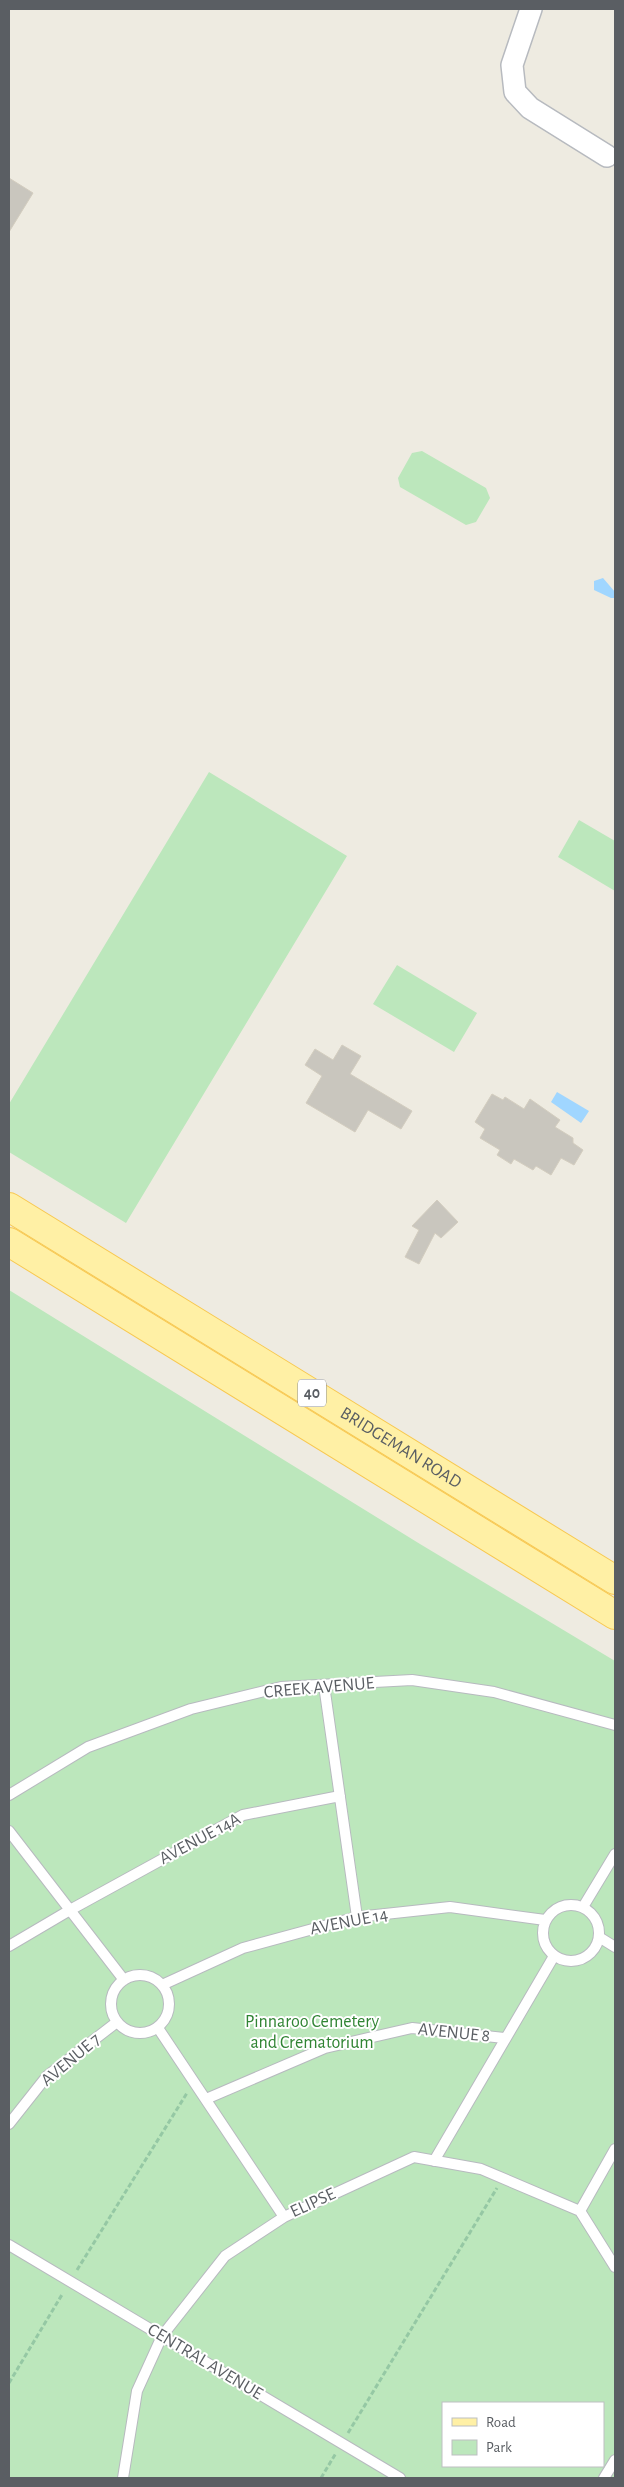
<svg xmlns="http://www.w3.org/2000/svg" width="624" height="2487" font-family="'Alegreya Sans',sans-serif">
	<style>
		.green { fill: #bce7bc; fill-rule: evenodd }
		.water { fill: #a0d6ff }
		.building { fill: #c9c6be; stroke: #d3cdbf }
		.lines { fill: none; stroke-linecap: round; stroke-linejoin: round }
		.lane-casing { stroke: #b7babf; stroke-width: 12 }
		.street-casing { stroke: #b7babf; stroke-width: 24 }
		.primary-casing { stroke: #f8c850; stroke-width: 30 }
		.path { stroke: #95c8a4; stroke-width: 3; stroke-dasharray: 5 2.5; stroke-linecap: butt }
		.lane { stroke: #fff; stroke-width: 10 }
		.street { stroke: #fff; stroke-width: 21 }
		.primary { stroke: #fff0a5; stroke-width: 28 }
		.labels { text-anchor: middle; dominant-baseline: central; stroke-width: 4; stroke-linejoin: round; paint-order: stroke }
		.shield { fill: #fff; stroke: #8c8e92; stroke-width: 1 }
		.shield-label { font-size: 16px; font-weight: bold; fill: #5a5e63 }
		.street-label { font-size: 18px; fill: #5a5e63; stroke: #fff }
		.park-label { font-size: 18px; fill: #308433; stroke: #fff }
	</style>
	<rect width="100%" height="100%" fill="#eeebe1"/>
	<path class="green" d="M422,451L486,488L490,498L476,522L466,525L400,487L398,478L412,453Z
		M209,772L347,856L126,1223L9,1152V1104Z
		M579,820L615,841V891L558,857Z
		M397,965L477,1013L454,1052L373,1004Z
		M9,1290L420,1544L615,1661V2478H9ZM443,2403H603V2466H443Z"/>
	<path class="water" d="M603,578L615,592V598H611L594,590V581Z
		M557,1092L589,1111L581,1123L551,1102Z"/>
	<path class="building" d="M9,178L33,193L9,232Z
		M342,1045L361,1056L350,1074L412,1111L401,1129L368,1110L355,1132L306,1103L322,1076L305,1065L315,1049L333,1060Z
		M492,1094L503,1100L505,1097L524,1109L530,1099L560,1120L555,1127L573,1138V1143L583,1150L574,1165L561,1158L551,1175L536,1166L533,1170L514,1159L511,1164L497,1155L500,1150L480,1138L485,1129L475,1122Z
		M437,1200L458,1222L441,1238L435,1233L419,1264L405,1257L419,1230L412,1226Z"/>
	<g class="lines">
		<g class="lane-casing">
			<path id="lane" d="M324,1685L357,1917
				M9,1795L88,1747L191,1709L281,1687L412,1680L494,1692L615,1725
				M9,1831L124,1980
				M543 1933a28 28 0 1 1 56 0a28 28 0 1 1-56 0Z
				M583,1907L615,1854
				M599,1937L615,1947
				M9,1946L70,1910L243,1815L340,1796
				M111 2004a29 29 0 1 1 58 0a29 29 0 1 1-58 0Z
				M162,1985L243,1948L357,1917L450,1907L545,1920
				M158,2028L284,2217
				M206,2099L325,2048L412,2028L504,2038
				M9,2124L47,2076L117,2022
				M434,2161L554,1956
				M580,2211L615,2149
				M9,2245L400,2478
				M123,2478L137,2391L162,2336L225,2256L284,2217L414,2157L481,2169L580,2211L615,2267
				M604,2478L615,2460"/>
		</g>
		<g class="street-casing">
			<path id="street" d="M531,9L512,65L515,92L530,108L607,156"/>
		</g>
		<g class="primary-casing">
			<g id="primary">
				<path id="s1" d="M9,1207L615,1580"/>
				<path d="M9,1242L615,1615"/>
			</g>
		</g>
		<path class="path" d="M77,2270L187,2093
			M9,2383L63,2293
			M348,2433L497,2188
			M321,2478L336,2453"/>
		<use href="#lane" class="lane"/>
		<use href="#street" class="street"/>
		<use href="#primary" class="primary"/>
	</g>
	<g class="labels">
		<rect class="shield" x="298" y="1379.5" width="28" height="27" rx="4"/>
		<g class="shield-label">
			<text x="312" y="1393">40</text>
		</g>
		<g class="street-label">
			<text stroke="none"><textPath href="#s1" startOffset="460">BRIDGEMAN ROAD</textPath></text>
			<text transform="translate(319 1688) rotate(-5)">CREEK AVENUE</text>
			<text transform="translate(200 1839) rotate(-28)">AVENUE 14A</text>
			<text transform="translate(349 1922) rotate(-11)">AVENUE 14</text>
			<text transform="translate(454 2033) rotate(6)">AVENUE 8</text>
			<text transform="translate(71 2060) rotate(-40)">AVENUE 7</text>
			<text transform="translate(313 2203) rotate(-25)">ELIPSE</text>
			<text transform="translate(205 2362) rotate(31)">CENTRAL AVENUE</text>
		</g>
		<g class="park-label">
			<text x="312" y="2022">Pinnaroo Cemetery<tspan x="312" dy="21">and Crematorium</tspan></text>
		</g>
	</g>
	<rect width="624" height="2487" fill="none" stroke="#5a5e63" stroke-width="20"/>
	<rect x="442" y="2402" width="162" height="65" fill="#ffffff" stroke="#bdbfc1"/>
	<rect x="452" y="2418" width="25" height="8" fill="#fff0a5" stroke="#bdbfc1"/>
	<text x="486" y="2427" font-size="15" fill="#5a5e63">Road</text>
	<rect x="452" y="2440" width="25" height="15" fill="#bce7bc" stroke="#bdbfc1"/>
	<text x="486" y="2452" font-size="15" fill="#5a5e63">Park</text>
</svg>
